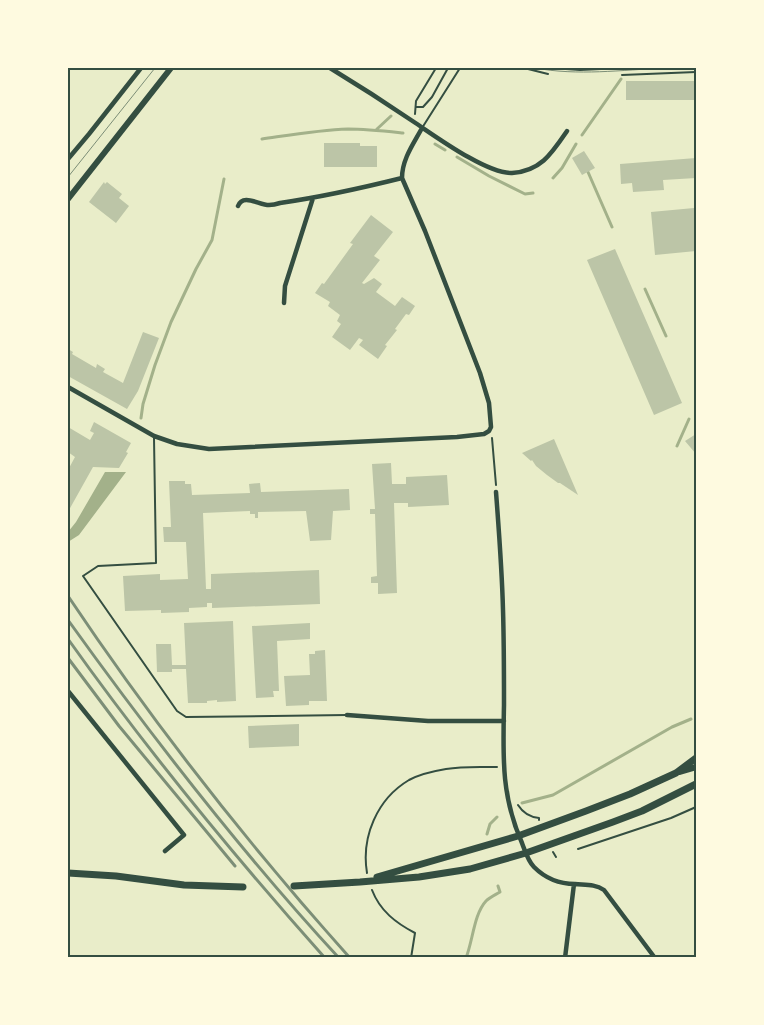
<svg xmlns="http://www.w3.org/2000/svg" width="764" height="1025" font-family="'Nunito Sans',sans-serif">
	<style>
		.water { fill: #a3b18a }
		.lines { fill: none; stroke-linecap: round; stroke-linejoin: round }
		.stream { stroke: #a3b18a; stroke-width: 3 }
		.building { fill: #bcc5a7 }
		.path { stroke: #344e41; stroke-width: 2 }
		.service { stroke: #344e41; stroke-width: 2 }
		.minor { stroke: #344e41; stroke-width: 4.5 }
		.secondary { stroke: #344e41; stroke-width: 6 }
		.primary { stroke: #344e41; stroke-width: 7 }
		.tram { stroke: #7c8e77; stroke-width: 1 }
		.rail { stroke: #7c8e77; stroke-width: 3 }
		.neatline { fill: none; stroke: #344e41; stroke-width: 2 }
	</style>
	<rect width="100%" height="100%" fill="#e9edc9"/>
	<path class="water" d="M105,472H126L79,535L68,542V532L76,522Z"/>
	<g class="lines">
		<path class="stream" d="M377,129L391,116
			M582,135L621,79
			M262,139C290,135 319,130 348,129C366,129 384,131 403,133
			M435,144L445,150
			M457,157L489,176L525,194L533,193
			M588,172L612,227
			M553,178L562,168L576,144
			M645,289L666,336
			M141,418L143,404L155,365L171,322L196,269L212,240L224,179
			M677,446L689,419
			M522,803L553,795L672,727L691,719
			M487,834L490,824L497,817
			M466,958C473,940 474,914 486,901C490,897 495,895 500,892L498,886"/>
	</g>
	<path class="building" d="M626,81H696V100H626Z
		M324,143H360V146H377V167H324Z
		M584,151L595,168L582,175L572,158Z
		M696,158V178L663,180L664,190L633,192L632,183L621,184L620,164Z
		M104,182L105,184L107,182L122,194L119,198L129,206L116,223L89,202Z
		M694,208L696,234V251L655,255L651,212Z
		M371,215L393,232L374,256L380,260L362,283L364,284L374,278L382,284L376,292L395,306L402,297L415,306L409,315L406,314L395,329L397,330L385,345L387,346L378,359L359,345L363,340L359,338L350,350L332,337L341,324L337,321L340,315L328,306L330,302L315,293L322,283L324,284L353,244L350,243Z
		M615,249L682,403L654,415L587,260Z
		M143,332L159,338L138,391L127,409L68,376V349L73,352L72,354L96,368L97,364L105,369L103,372L123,383Z
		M94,422L131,443L126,452L128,453L119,468L93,467L69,510L68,509V470L75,457L68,452V427L90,440L94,433L90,431Z
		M696,434V454L685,441Z
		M554,439L578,495L560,483H558L547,475L536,466L532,460L531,461L522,453Z
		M391,463L392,484H406V477L447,475L449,505L408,507V503H394L397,593L378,594V583H371V577L377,576L375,514H370V509H375L372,464Z
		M169,481H185V484H191L192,495L250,493L249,484L260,483L261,492L349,489L350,510L333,511L331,540L310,541L306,511L258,512V518H255V514H250V511L203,513L206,589H211V574L319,570L320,604L212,608V603H207V607L189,608V612L161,613V610L125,611L123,576L160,574V580L188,579L186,542H164L163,527H171Z
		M233,621L236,701L217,702V700L207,701V703H188L186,669H172V672H157L156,644H171L172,665H186L184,623Z
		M310,623V639L277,641L279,691H273L274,697L256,698L252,626Z
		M325,650L327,701H309V705L286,706L284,676L310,675L309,654H315V651Z
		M299,724V746L249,748L248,726Z"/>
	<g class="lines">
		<path class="path" d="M524,68L548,74
			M622,75L696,72
			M416,107H423L432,97L448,68
			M415,114L416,101L436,68
			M492,438L496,485
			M518,805C523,813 529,817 539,818V820
			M578,849L671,818L696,807
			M553,852L556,857
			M367,873C361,837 377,799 409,780C420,774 434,771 446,769C463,766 480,767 497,767
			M372,890C380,911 396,923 415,933L411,958"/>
		<path class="service" d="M551,68L580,70L622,68
			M422,128L460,68
			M154,438L156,563L98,566L83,576L177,711L186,717L347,715"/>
		<path class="minor" d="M330,68C358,85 386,103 414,122C435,136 487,174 512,173C541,171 552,153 567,131
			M68,159L89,134L141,68
			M238,206C243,193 259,205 269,205C272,205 277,204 280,203C321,197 362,188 402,178
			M284,303L285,286L313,198
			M68,387L154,436L177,444L209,449L457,437L484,434L489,431L491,427L489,403L480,373L425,231L402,178C402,159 414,143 422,128
			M496,492C499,531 502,571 503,610C504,642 504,673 504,705C503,756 501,796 522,843C525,851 528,861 534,867C545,878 560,884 575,884C586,885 595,884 604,890L655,958
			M68,691L184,835L165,851
			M347,715L428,721H504
			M565,958L574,884"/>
		<path class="secondary" d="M68,199L171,68
			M679,772L696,767"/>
		<path class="primary" d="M68,873L116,876L184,885L243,887
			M377,877L518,836L586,811L630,794L676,773L696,758
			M294,886L360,882L419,877L470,869L526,853L613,822L642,811L696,784"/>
		<path class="tram" d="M535,68C578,76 621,70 665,68
			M68,177L155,68"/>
		<path class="rail" d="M68,596C153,723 248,844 350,958
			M68,620C152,737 241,852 339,958
			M68,639C147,750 234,856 325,958
			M68,658L119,726L235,866"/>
	</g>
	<rect width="764" height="1025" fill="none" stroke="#fefae0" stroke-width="138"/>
	<rect x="69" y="69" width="626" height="887" class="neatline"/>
</svg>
